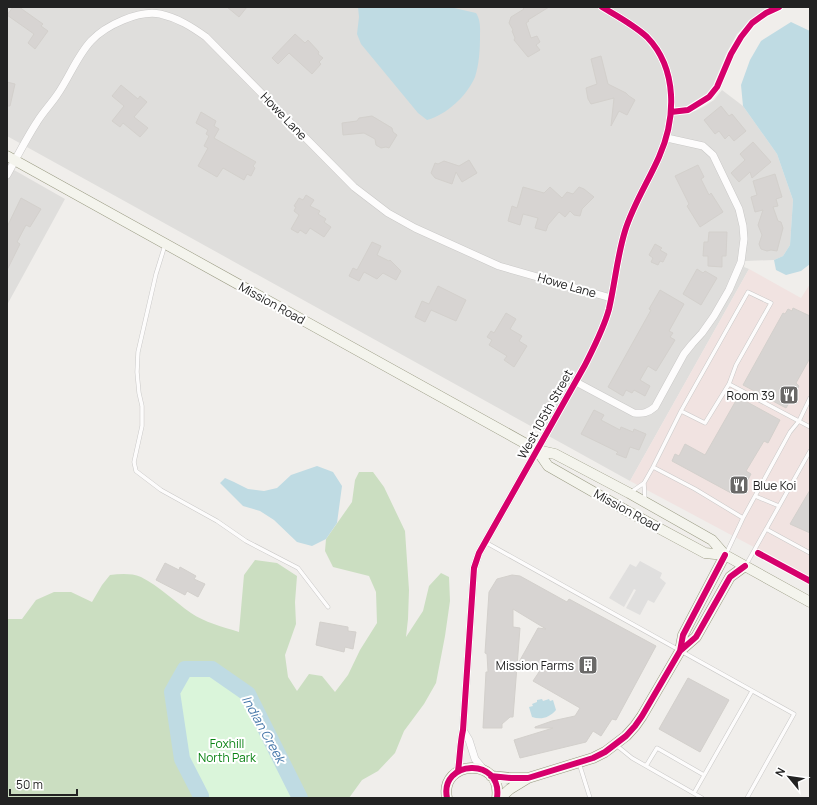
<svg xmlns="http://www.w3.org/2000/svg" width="817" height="805" font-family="Manrope,sans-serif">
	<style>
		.residential { fill: #dfdedc }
		.commercial { fill: #f1e3e1 }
		.forest { fill: #cbdec1 }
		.park { fill: #daf5da }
		.parking { fill: #e0dfde }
		.water { fill: #bfdbe3 }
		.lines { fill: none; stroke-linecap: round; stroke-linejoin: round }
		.river { stroke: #bfdbe3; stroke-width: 16 }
		.building { fill: #d7d4d2; stroke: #d3d0cc }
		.lane-casing { stroke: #c9c8c7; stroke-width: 4.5 }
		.street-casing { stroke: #c9c8c7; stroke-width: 8 }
		.secondary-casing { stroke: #999a82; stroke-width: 11 }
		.lane { stroke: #fdfcfc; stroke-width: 3.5 }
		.street { stroke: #fdfcfc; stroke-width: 7 }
		.secondary { stroke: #f4f4ed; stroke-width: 10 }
		.cycleway-casing { stroke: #fff; stroke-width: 8 }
		.cycleway { stroke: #d6006c; stroke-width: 6 }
		.labels { text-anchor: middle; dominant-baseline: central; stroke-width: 4; stroke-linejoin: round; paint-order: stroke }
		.street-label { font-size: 12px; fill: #222; stroke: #fff }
		.poi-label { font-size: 12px; fill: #222; stroke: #fff; text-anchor: end }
		.park-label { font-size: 12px; fill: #0c8416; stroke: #fff }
		.water-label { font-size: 13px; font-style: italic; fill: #4a7aab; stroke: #fff }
	</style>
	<rect width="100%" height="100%" fill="#f0eeeb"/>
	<path class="residential" d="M7,7H773L763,12L749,22L737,34L726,54L712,88L706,95L690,106L677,108V115L695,111L705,106L714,100L722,90L743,106L777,154L793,200L790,245L783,256L774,260L745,261L744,267L749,269L630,481L7,136Z
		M7,166L65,199L7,305Z"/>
	<path class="commercial" d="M749,269L801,298L810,284V577L630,481Z"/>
	<path class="forest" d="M359,472H373L384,487L405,531L409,590L408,619L406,637L423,611L429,586L441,573L449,577L450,601L445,636L436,683L424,704L404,731L395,753L378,771L362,780L349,798H7V619H22L36,600L54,592H71L92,602L102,585L110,575C120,574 131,573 141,577C159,586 174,601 191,613C204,622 223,627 239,632L244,575L255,560L277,563L297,576L295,602L296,624L285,655L288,677L297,691L309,674L322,676L335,692L348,675L360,650L377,623L376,592L369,576L333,567L325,551L326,539L352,502L355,480Z"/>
	<path class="park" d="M185,669H212L248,694L300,798H200L201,796L182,759L172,692Z"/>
	<path class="parking" d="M640,561L662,573L660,578L666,583L654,603L648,600L640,615L626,608L636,590L634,589L624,607L609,598L630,564L636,567Z"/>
	<path class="water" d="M358,7H450L476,13C481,21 480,28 480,37C480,50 479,65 475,77C467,96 446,115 427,120L418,113L361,44L357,34L359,17Z
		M791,22L810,31V264L801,271L786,275L776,270L774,260L783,256L790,245L793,200L777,154L743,106L741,85L750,60L761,41Z
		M317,466L333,472L342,486L337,523L326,539L312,546L297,542L274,520L260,511L243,506L220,483L225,478L234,482L248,489L264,491L277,488L291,475Z
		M542,699L543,701L549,699L550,701L553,700L556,710C549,718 541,720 532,717L529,707L533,706L532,704L537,702V700Z"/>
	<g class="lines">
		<path class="river" d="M200,798L201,796L182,759L172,692L185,669H212L248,694L300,798"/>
	</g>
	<path class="building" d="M13,7H19L43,24L41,26L48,31L35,49L28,43L34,34L7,15Z
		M227,7H247L239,17Z
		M522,7H549L528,20L529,21L526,23L531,38L537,36L540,42L536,45L540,50L528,57L514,40L515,38L512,31L513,30L509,23L511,17L524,9Z
		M295,34L305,43L308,40L319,52L318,54L323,58L319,62L321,64L312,74L289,53L278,64L272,58Z
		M601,56L608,84L626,93L629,96L635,100L627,115L619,111L611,126L614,98L591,104L588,99L586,88L597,84L591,59Z
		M7,82L15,84L10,106H7Z
		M121,85L138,99L140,96L147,102L134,117L148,128L140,137L123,123L120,127L112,121L124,106L112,96Z
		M721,106L729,116L732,114L746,131L734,141L729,135L725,139L719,131L715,134L704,120Z
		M201,112L216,121L214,126L219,129L214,138L256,162L253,166L255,168L251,176L247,174L244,180L223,168L217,177L198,166L208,148L204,146L209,136L206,134L208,130L196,123Z
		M372,116L392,128L393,132L397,135L389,148L386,147L381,148L376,145L375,139L364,133L343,135L342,123L357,121L359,118Z
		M753,142L771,162L752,178L750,172L739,182L731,173L745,160L740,154Z
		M469,160L477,173L462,182L456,172L452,184L435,178L431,173L435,163L438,164L444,161L459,166Z
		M698,165L704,177L701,179L709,195L711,193L723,212L700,227L687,206L689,204L675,176Z
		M775,174L782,197L776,199L778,206L773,207L778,221L781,222L783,228L777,251L771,250L767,251L761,249L759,244L762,235L758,225L763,210L755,212L751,197L757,195L753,181Z
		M523,187L544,193L550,187L562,198L567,192L573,194L579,187L584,189L594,197L582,209L580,216L574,215L570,211L565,217L559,212L548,225L546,231L535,228L538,218L523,214L520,225L508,221L512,206L517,208Z
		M306,195L314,200L310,206L320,211L318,214L326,219L324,222L331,227L324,237L310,228L306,234L300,230L298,233L291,229L299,215L294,211L296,207L294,206L299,198L303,200Z
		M21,198L41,209L30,227L26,225L17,242L20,244L7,270V227Z
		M709,232H727L726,256H722V267L708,266V256H703L704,242H708Z
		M372,242L381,246L377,255L389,261L390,260L401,271L396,280L383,273L377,279L364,272L359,281L349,276L353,268L357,270Z
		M655,244L662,248L660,250L667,254L663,262L660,261L658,265L651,262L653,258L649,255Z
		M697,269L703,273L705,271L717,278L701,305L683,294Z
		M438,286L466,300L456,321L431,310L425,322L415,317L422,301L429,304Z
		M660,290L684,304L669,331L673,333L670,337L675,340L656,371L648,366L640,380L650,386L645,396L634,390L632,393L626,390L623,396L608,387L651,310L649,309Z
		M793,308L810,316V358L796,383L799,386L786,408L743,385L783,313L785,314L788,309L792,311Z
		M506,313L516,319L510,329L522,336L519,341L527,346L514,367L504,360L507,356L489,345L492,340L487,337L491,331L494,333Z
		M738,397L780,420L768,443L764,441L746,471L751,474L742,491L731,493L672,461L675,454L679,456L685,444L705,455Z
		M594,410L604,415L601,420L620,430L621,427L633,432L634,429L646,434L639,450L630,447L626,458L616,454L618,452L581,434Z
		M810,490V533L790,524Z
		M165,563L179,570L180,567L196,576L194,579L205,584L198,597L187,591L185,595L156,580Z
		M512,575L520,576L567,602L569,599L656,646L616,720L612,719L601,736L593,731L586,742L520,758L514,740L553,728H535V727L552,721L575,716L580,708L533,681L539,672L519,662L538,628L546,629L513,609V627L520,628L513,717H510L502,724V728H483L486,672H488L487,654L485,653L489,592L497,579Z
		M320,622L348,627V631L356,632L353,649L345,647L344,652L316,645Z
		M688,678L729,700L700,752L659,729Z"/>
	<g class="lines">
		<g class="lane-casing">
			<path id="lane" d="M165,245L156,274L138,352L137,372L139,393L142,406V426L134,462L136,471L161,490L217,521L246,541L298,568L328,607
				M729,384L810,427
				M681,411L705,423L729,384L736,365L771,303L748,292L681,411L653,467L695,489L743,518
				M644,483L645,500
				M631,492L644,483L653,467
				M755,496L779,506
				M766,529L810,553
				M485,542L794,714L747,798
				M726,554L743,518L790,432L799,421L810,398
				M746,565L810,451
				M616,745L632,758L702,798
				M579,763L590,798
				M646,766L657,748L704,775
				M694,793L752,691"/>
		</g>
		<g class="street-casing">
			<path id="street" d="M7,175C17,157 26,139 37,122C43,112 51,104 57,95C69,78 77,56 91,41C106,25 139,10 160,14C178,18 192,27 206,37L354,187L388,213L415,228L499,266L611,298
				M576,382L634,413C643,414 648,413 655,407L684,354L692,344L702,333L714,316L729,290L741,262L744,239L743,226L739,209L713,155L703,146L667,138
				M463,730L469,740L475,759L484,770
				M458,771C460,757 460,743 463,730L474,568L479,553L585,365C594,347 604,328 609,309C615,283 617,257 625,231C633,205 648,182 659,157C676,119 678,69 647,37C634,25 617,16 602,7"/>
		</g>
		<g class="secondary-casing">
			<path id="secondary" d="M7,156L537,450L555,454L629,493L712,540L725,555L810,602
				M537,450L548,466L627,511L705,553L725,555
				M680,651L683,635L725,555
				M491,776L511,778H528L593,758L605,752L626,736L635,726L642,716L680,651L696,637L730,577L745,566
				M447,798C439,760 503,756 497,798
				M500,798L510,789L528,778"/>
		</g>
		<use href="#lane" class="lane"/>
		<use href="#street" class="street"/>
		<use href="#secondary" class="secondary"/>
		<g class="cycleway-casing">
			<path id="cycleway" d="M671,112L688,110L709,97L717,87L731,54L741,37L752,23L766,13L779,7
				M758,553L810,581
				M680,651L683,635L725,555
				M458,771C460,757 460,743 463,730L474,568L479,553L585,365C594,347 604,328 609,309C615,283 617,257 625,231C633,205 648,182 659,157C676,119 678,69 647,37C634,25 617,16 602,7
				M491,776L511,778H528L593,758L605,752L626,736L635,726L642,716L680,651L696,637L730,577L745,566
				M447,798C439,760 503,756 497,798"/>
		</g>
		<use href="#cycleway" class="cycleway"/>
	</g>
	<defs>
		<g id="restaurant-square" transform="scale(1)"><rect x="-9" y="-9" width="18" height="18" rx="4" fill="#6a6968" stroke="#fff"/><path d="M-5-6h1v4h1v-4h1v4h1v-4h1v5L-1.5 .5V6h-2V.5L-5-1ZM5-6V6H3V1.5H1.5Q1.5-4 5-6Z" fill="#fff"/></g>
		<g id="building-square" transform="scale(1)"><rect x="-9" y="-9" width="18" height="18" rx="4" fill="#6a6968" stroke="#fff"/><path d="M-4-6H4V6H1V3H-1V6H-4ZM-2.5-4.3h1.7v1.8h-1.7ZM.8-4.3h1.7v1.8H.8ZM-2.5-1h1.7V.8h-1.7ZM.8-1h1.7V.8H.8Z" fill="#fff"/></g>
	</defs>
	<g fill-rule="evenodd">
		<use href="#restaurant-square" x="789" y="395"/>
		<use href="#restaurant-square" x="739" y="485"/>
		<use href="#building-square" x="588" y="665"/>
	</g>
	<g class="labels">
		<g class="street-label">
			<text transform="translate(284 116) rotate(46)">Howe Lane</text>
			<text transform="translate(567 285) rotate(16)">Howe Lane</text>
			<text transform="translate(272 303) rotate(29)">Mission Road</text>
			<text transform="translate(545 414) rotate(-61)">West 105th Street</text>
			<text transform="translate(627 510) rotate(29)">Mission Road</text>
		</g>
		<g class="poi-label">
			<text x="775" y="395">Room 39</text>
			<text x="753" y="485" text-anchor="start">Blue Koi</text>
			<text x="574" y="665">Mission Farms</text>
		</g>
		<g class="park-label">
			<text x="227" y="743">Foxhill<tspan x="227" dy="14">North Park</tspan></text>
		</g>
		<g class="water-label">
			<text transform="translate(264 729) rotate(61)">Indian Creek</text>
		</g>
	</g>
	<rect width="817" height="805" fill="none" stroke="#222222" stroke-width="16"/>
	<g transform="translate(789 777) rotate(299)" stroke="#ffffff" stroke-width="3" paint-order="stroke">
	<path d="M0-3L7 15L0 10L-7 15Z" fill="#222222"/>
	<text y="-6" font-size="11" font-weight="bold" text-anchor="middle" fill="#222222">N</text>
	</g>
	<path d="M10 789v6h67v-6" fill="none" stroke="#222222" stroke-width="2"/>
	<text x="16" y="789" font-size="12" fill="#222222" stroke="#ffffff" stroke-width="3" paint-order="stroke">50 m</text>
</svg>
